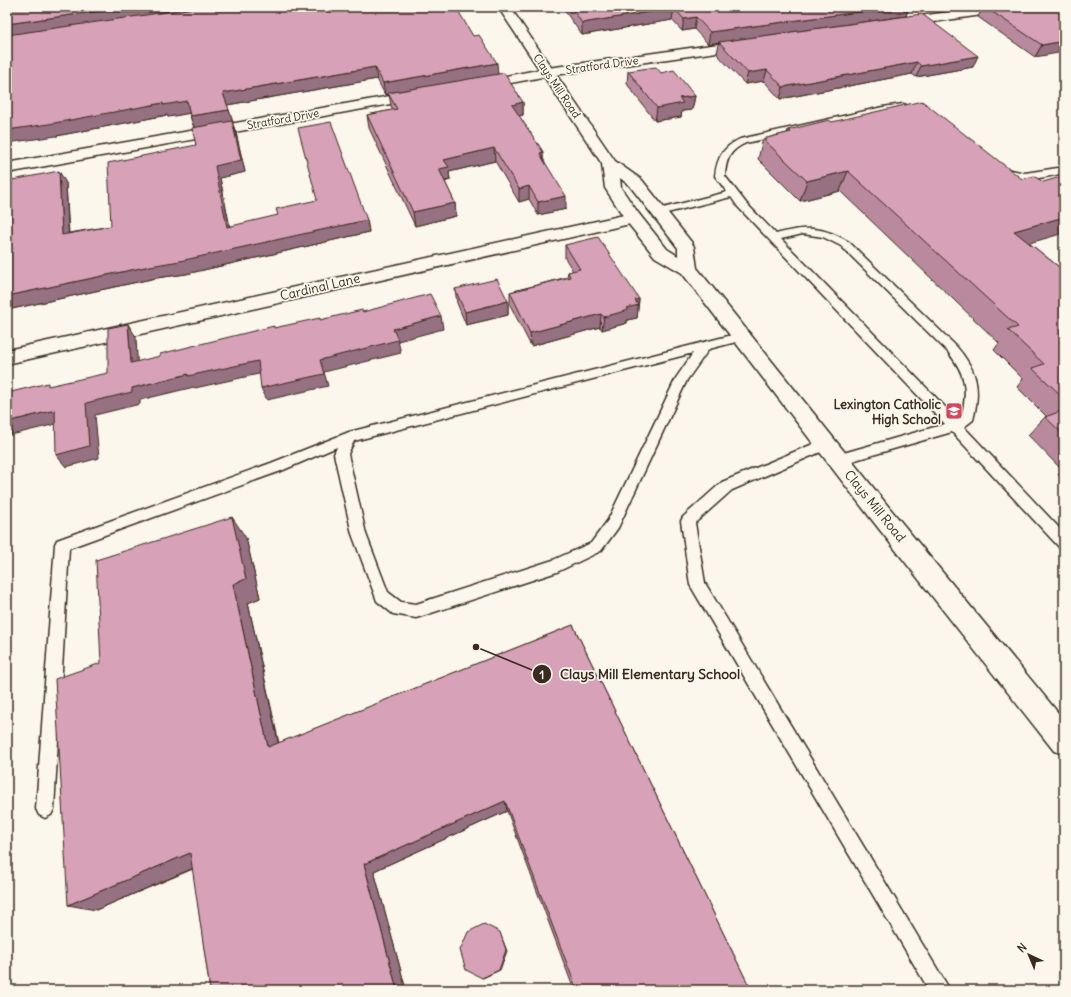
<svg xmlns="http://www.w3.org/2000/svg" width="1071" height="997" font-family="Delius,sans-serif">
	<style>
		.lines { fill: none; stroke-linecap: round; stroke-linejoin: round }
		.service-casing { stroke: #3b2a1e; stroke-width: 3 }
		.minor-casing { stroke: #3b2a1e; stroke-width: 3 }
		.secondary-casing { stroke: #3b2a1e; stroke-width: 3 }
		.service { fill: #fbf7ec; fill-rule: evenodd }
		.minor { fill: #fbf7ec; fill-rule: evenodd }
		.secondary { fill: #fbf7ec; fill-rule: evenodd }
		.wall { fill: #b98a9e; stroke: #3b2a1e }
		.shaded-wall { fill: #967181; stroke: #3b2a1e }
		.building { fill: #d7a1b8; stroke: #3b2a1e }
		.labels { text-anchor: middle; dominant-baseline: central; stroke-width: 3.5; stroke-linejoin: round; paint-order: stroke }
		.far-street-label { font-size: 11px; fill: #3b2a1e; stroke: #fbf7ec }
		.street-label { font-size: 13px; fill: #3b2a1e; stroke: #fbf7ec }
		.poi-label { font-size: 13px; font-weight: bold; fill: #3b2a1e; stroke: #fbf7ec; text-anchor: end }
		.leader { fill: none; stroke: #3b2a1e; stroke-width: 1.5 }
		.callout-dot { fill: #3b2a1e; stroke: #fbf7ec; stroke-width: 1.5 }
		.mark-label { font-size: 12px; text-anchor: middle; font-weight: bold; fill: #fff }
		.callout-label { font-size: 14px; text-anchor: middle; font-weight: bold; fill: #3b2a1e; stroke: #fbf7ec; stroke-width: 3.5; stroke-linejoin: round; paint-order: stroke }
	</style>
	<rect width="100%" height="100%" fill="#fbf7ec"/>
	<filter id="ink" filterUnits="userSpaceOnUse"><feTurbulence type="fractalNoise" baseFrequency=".025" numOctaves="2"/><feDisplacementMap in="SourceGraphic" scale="8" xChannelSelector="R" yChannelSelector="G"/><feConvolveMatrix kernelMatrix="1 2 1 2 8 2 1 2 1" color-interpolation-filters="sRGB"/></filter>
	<g filter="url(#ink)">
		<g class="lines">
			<g class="service-casing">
				<path id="service" d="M903,104L906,105L907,107L906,109L746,143C730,150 726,159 725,176L746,203L776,234C806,226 822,226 849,242L956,346C976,369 981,386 974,416L973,420L964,427L1064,533V549L1059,547L952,432L838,465L833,464L831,460L833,456L945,424L738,207L731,197L659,215L654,212L655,210L727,192L715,176C717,158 723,147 740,139L883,107ZM803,234L823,237L841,246L948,352C965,373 968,388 962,414L956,418L781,239Z
					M1064,167V173C1047,177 1009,186 996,171L1001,168L1025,173Z
					M740,333L744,334L746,337L744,340L709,349L687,380L618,528L601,551L557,572L416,618L393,614L377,601L352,534L334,454L337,447L281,471L69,548L54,809L51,815L45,818L39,815L36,809L55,544L57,540L271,463L349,432ZM693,353L676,378L608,520L591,543L553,560L416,604L401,602L388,592L366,534L348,454L354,441Z
					M825,439L830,440L832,444L830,448L732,490L695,523L705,583L950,990H929L690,585L681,521L683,517L722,482Z"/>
			</g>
			<g class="minor-casing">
				<path id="minor" d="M985,7H1016L1014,10L1010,11L898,27L894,26L892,23L894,20L898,19Z
					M747,40L752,41L753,44L752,47L548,76L479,89L474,88L472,85L474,82L479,81L548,68Z
					M419,91L424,92L426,95L424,98L7,173V163Z
					M633,213L639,214L641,218L639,222L7,364V350Z"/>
			</g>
			<g class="secondary-casing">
				<path id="secondary" d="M498,7H510L615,161L642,180L692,243L694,247L697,268L888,506L1064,720V754L1054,751L872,520L682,273L655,257L627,222L605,188L602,164ZM620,178L630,186L678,248V256L667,249L639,214L621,188Z"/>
			</g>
			<use href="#service" class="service"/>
			<use href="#minor" class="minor"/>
			<use href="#secondary" class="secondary"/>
		</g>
		<path class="wall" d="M562,7H909L906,16L973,67L916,77L912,74L780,99L764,81L745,84L717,54L719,43L708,44L694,29L682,31L672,20L582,35Z
			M983,7H1064L1035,57L978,17Z
			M473,36L498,74L523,102V115L519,116L543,152V158L566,209L538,215L529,199L519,202L495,161L449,172L450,180L445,182L455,203L456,216L415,226L369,128L367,115L393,110L391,106L389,94L385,95L377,79L227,105L233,122H232L236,133L245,172L220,178L230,227L367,220L369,232L186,274L156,278L7,310L66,183L69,233L111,226L196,145L194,128L189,113L168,117L167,115L56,136Z
			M628,71L661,73L695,96L692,110L682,111L681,117L655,121L627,84Z
			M832,122L1029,243L1059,267L1064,265V481L1058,474L1062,470L1028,435L1045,417L1046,416L1017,387L1023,379L994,350L999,343L840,191L800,201L758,159L763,139L787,133L788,130Z
			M565,245L639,299L637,318L627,320V323L602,330L600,327L531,346L510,305V292L567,277L568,272L573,271L565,258Z
			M455,289L508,301V315L466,325L457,303Z
			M246,538L260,598L248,603L279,743L573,625L751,990H574L507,811L374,871L406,990H210L193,869L96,910L101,663Z"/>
		<path class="shaded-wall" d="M128,7H212L7,36V24Z
			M895,7H909L906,16L708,44L710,32Z
			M674,8L672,20L582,35V23Z
			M696,17L694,29L682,31L684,19Z
			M1064,41V52L1035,57L1042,45Z
			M978,56L973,67L916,77L921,66Z
			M917,62L912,74L780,99L783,87Z
			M497,63L498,75L388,93L389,94L385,95L383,83Z
			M375,67L377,79L227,105L223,93Z
			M767,70L764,81L745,84L748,73Z
			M695,96L692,110L682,111L681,117L655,121L657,108L679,98Z
			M187,101L191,113L168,117L167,115L56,136L7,143V130L163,103Z
			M523,102V115L512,117V105Z
			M229,110L233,122H232L236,133L245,172L220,178L232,240L227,227L195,129L190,116Z
			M494,148L495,161L449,172L450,180L441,182L439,169L444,160Z
			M543,152V165L540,153Z
			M59,171L66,183L69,247L62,235Z
			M848,171L840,191L800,201L807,181Z
			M529,186V199L519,202V189Z
			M566,196V209L538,215V202Z
			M455,203L456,216L415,226L413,212Z
			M1064,217V233L1002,251L1014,231Z
			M367,220L369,232L186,274L156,278L7,310V296Z
			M639,299L637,318L627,320V323L602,330L604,317L627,308L635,300Z
			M508,301V315L466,325L465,312Z
			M601,314L600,327L531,346L530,333Z
			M441,316L443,329L398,341L401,353L324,372L328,386L267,400L261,388L320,360L393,329Z
			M128,324L136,337L138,375L131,363Z
			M258,361L263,373L195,388L194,387L140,400V404L95,415L99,458L66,467L56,455L86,403L132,388L188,374Z
			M55,410L64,422L7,436V422Z
			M232,517L246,538L260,598L248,603L282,760L268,747L233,584Z
			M505,801L507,811L374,871L406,990H397L364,864Z
			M190,853L210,861L96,910L68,905Z
			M500,933L507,951L500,970L483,978H482Z"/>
		<path class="building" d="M7,7H128L7,24Z
			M201,7H456L473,36L479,35L497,63L383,83L375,67L223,93L229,110L190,116L187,101L163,105V103L49,124L7,130V35Z
			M571,7H895L710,32L696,17L684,19L674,8L582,23Z
			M985,7H1064V41L1042,45Z
			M922,14L978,56L921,66L917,62L783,87L767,70L748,73L719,42Z
			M656,67L661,73L674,70L695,96L679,98L683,103L657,108L628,71Z
			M504,73L523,102L512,105L540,147L543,152L540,153L544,161L566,196L538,202L529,186L519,189L494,148L444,160L449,167L439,169L455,203L413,212L367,115L397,109L388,93Z
			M922,101L1022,179L1034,176L1043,182L1064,176V217L1014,231L1059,267L1064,265V398L1032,368L1044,364L1008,330L1018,327L848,171L807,181L763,139L791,132L788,130L829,120L832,122Z
			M232,121L241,160L215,166L227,227L278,215L276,209L317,200L298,128L331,122L367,220L180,261L150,266L7,296V181L59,171L62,235L111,226L108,163L196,145L192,128Z
			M598,237L639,299L635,300L638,305L627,308L628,310L604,317L601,314L530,333L510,292L570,277L568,272L580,269L565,245Z
			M497,279L508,301L465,312L455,289Z
			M430,294L441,316L393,329L398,340L320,360L324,374L261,388L258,361L188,376V374L132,388V392L86,403L89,446L56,455L55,410L7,422V393L48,383V386L108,373V328L128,324L131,363L160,356V354L274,326V328L320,318V320L362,310L363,312Z
			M1064,410V435L1045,417Z
			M232,517L246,579L233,584L268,747L573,625L751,990H577L505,801L364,864L397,990H210L190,853L68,905L55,679L101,663L96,560Z
			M484,924L500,932L506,950L499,970L482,978L466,970L460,950L468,932Z"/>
	</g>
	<defs>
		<g id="school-square" transform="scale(0.9)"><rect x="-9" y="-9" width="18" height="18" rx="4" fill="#d1495b" stroke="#fbf7ec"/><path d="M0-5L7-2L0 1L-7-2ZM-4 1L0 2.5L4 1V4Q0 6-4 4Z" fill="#fff"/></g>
	</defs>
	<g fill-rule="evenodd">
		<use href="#school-square" x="954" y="411"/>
	</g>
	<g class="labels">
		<g class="far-street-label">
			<text transform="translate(602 65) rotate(-8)">Stratford Drive</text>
			<text transform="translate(557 86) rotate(56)">Clays Mill Road</text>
			<text transform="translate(283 119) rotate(-10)">Stratford Drive</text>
		</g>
		<g class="street-label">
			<text transform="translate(320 287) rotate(-13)">Cardinal Lane</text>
			<text transform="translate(875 506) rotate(51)">Clays Mill Road</text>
		</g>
		<g class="poi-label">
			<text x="941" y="404">Lexington Catholic<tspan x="941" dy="15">High School</tspan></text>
		</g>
	</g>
	<path class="leader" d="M476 647L542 674"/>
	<g class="callout-dot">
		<circle cx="476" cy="647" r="4"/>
		<circle cx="542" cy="674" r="10"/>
	</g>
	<g class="mark-label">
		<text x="542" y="679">1</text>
	</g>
	<g class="callout-label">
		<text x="650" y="679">Clays Mill Elementary School</text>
	</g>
	<rect width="1071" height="997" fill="none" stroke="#fbf7ec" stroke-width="24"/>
	<rect x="12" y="12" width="1047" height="973" fill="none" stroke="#3b2a1e" stroke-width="1.5" filter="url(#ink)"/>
	<g transform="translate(1029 955) rotate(316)" stroke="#fbf7ec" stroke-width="3" paint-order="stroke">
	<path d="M0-3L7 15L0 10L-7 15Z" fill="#3b2a1e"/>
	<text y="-6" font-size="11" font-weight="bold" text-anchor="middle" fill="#3b2a1e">N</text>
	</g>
</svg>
